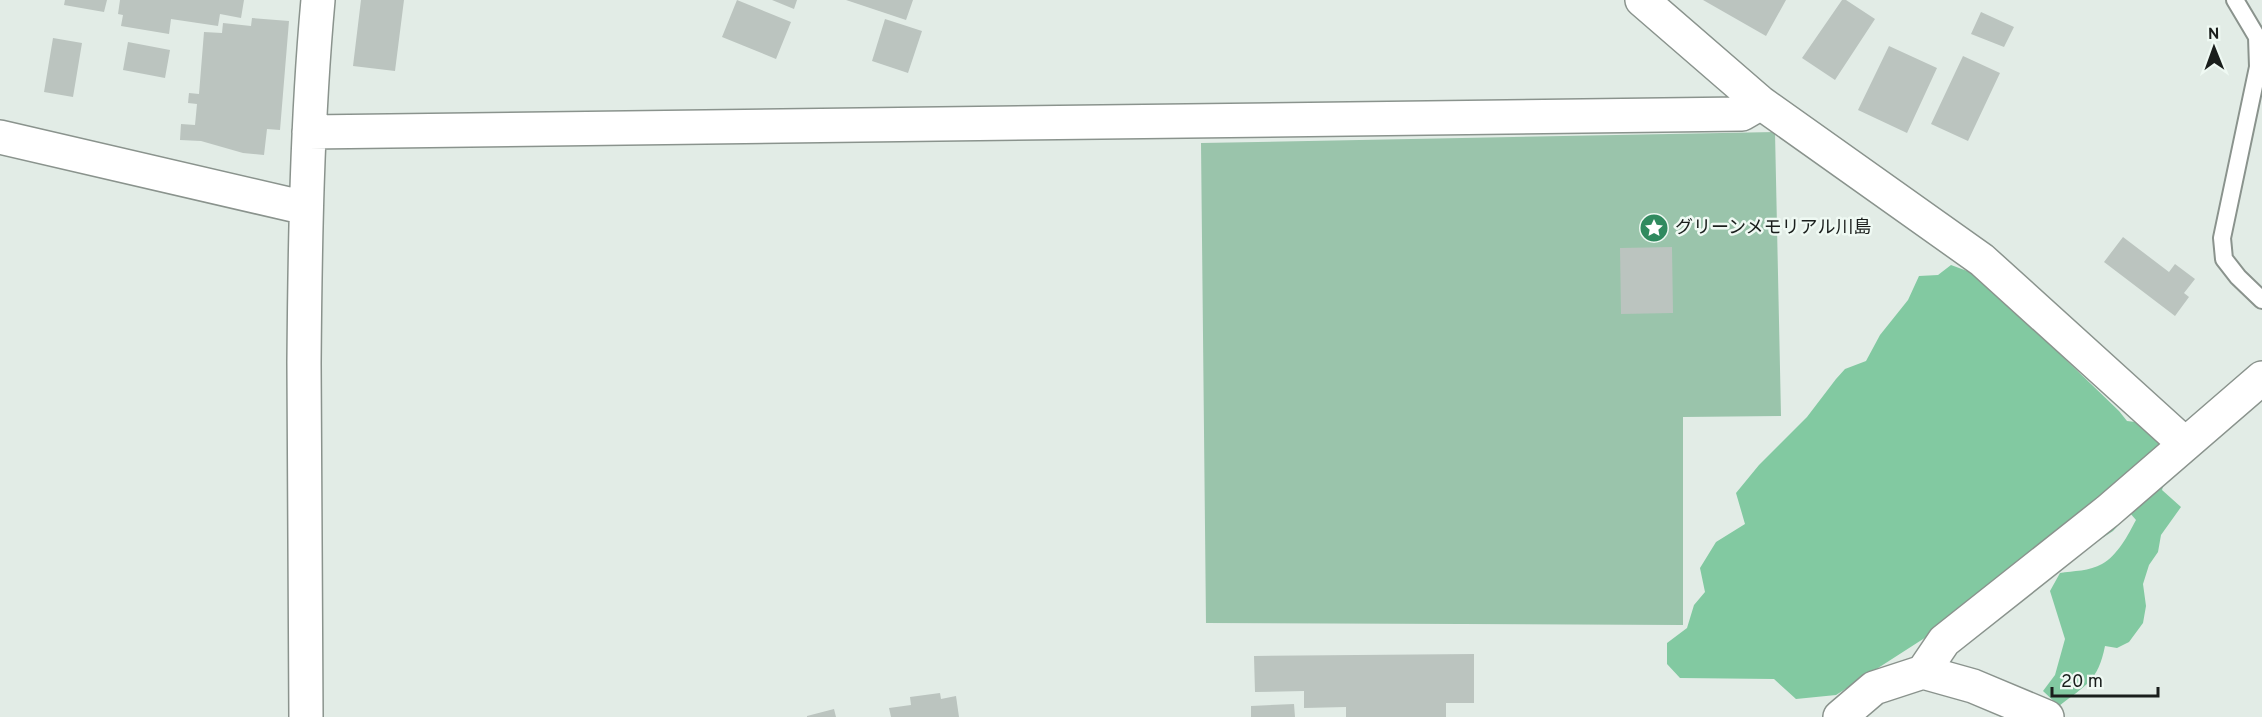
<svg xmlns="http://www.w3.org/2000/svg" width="2262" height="717" font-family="Overpass,'Noto Sans JP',sans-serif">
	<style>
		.green { fill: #9ac4ab }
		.forest { fill: #82c9a1 }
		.building { fill: #bbc4bf }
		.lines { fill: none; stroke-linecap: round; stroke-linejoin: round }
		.service-casing { stroke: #8a938d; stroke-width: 20 }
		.minor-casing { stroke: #8a938d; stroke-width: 36 }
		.service { stroke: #fff; stroke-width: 16 }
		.minor { stroke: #fff; stroke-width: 33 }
		.labels { text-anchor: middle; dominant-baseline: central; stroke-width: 5; stroke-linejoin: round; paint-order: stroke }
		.poi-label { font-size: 18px; fill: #1a1e1c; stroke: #eff9f3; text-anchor: start }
	</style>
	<rect width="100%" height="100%" fill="#e2ece6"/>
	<path class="green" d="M1775,132L1781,416L1683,417V625L1206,623L1201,143Z"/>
	<path class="forest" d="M1951,265L1978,275L2119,411L2127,421L2144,423L2162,439L2165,480L2162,490L2181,507L2161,535L2158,552L2149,565L2143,584L2146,606L2143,623L2129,642L2117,648L2105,646C2098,681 2086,685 2059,706L2043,691L2055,675L2065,639L2050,591L2060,573C2073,571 2090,571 2102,564C2118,555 2128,535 2136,520L2130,513L2113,531L2084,550L1934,632L1836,695L1796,699L1774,679L1680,678L1667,664V643L1687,628L1694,605L1705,592L1700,568L1716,542L1745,524L1736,493L1759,465L1807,417L1836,379L1845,369L1866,361L1880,335L1908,300L1919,276L1938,275Z"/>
	<path class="building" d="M65,0H107L104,12L64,5Z
		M120,0H244L241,18L220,14L218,26L171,19L169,34L121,26L123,15L118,14Z
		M361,0H404L395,71L353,66Z
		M737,0L791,22L776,59L722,37Z
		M772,0H797L794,9Z
		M846,0H913L906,20Z
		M1703,0H1786L1766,36Z
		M1842,0H1846L1875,19L1835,80L1802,58Z
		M1981,12L2014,27L2004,47L1971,34Z
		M252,18L289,21L280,130L267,129L264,155L243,153L201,141L180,140L181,124L195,125L197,104L188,103L189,93L199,94L204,32L222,33L223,23L251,26Z
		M885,19L922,31L908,73L872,61Z
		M53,38L82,43L73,97L44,92Z
		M128,42L170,50L165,78L123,70Z
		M1889,46L1937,68L1907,133L1858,110Z
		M1963,56L2000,73L1968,141L1931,124Z
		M2123,237L2169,272L2175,264L2195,279L2184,293L2189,297L2175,316L2104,262Z
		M1672,247L1673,313L1621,314L1620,248Z
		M1474,654V703H1446V717H1346V707L1304,708V691L1255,692L1254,656Z
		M940,693L941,699L956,696L959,717H891L889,708L911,705L910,697Z
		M1294,704L1295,717H1251V706Z
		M834,709L836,717H807V716Z"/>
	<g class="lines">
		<g class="service-casing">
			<path id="service" d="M2235,0L2257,37L2258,67L2222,238L2224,259L2238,277L2262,300"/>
		</g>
		<g class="minor-casing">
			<path id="minor" d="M1642,0L1761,103L1982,260L2185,444
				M309,132L1742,114L1761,103
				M0,137L306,208
				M1923,672L1944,641L2108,511L2262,378
				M306,717C305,599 304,481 304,363C305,242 307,121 318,0
				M1840,717L1874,688L1923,672L1973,686L2047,717"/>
		</g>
		<use href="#service" class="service"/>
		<use href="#minor" class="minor"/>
	</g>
	<defs>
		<g id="sight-disc" transform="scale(1.5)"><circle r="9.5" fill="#308a5f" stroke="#eff9f3"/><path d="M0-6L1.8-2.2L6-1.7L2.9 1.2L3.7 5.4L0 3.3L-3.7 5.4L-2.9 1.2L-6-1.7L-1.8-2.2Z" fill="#fff"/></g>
	</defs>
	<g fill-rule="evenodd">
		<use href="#sight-disc" x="1654" y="228"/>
	</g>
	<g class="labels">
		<g class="poi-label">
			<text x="1675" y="228">グリーンメモリアル川島</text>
		</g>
	</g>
	<g transform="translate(2214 48) rotate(359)" stroke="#eff9f3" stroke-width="4.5" paint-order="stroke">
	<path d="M0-4.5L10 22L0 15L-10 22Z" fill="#1a1e1c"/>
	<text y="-9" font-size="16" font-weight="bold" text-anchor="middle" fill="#1a1e1c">N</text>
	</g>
	<path d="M2052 687v9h106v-9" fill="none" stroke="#1a1e1c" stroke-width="3"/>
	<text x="2061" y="687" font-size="18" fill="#1a1e1c" stroke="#eff9f3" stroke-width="4.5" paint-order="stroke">20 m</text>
</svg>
